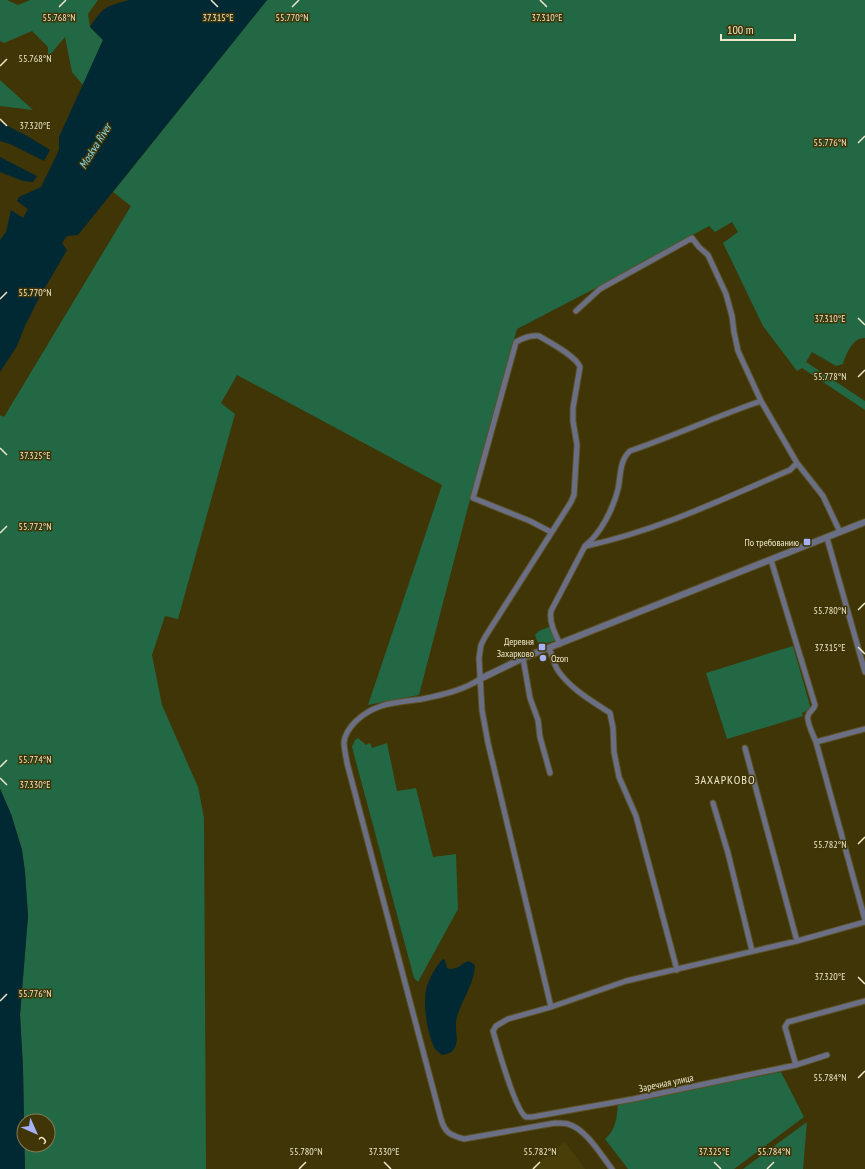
<svg xmlns="http://www.w3.org/2000/svg" width="865" height="1169" font-family="'PT Sans Narrow',sans-serif">
	<style>
		.built { fill: #493e07 }
		.green { fill: #226844 }
		.water { fill: #002933 }
		.lines { fill: none; stroke-linecap: round; stroke-linejoin: round }
		.minor-casing { stroke: #5b5126; stroke-width: 7 }
		.tertiary-casing { stroke: #5b5126; stroke-width: 8 }
		.minor { stroke: #6b6f85; stroke-width: 5 }
		.tertiary { stroke: #6b6f85; stroke-width: 6 }
		.ticks { fill: none; stroke: #eee7ca; stroke-width: 1.5 }
		.poi-dot { fill: #a6b1fc; stroke: #3f3507; stroke-width: 1.5 }
		.labels { text-anchor: middle; dominant-baseline: central; stroke-width: 3; stroke-linejoin: round; paint-order: stroke }
		.poi-label { font-size: 10px; fill: #eee7ca; stroke: #3f3507; text-anchor: end }
		.street-label { font-size: 10px; fill: #eee7ca; stroke: #3f3507 }
		.water-label { font-size: 11px; font-style: italic; fill: #86def6; stroke: #3f3507 }
		.quarter-label { font-size: 12px; letter-spacing: 1px; fill: #eee7ca; stroke: #3f3507 }
		.ticks-label { font-size: 10px; text-anchor: middle; fill: #eee7ca; stroke: #3f3507; stroke-width: 3; stroke-linejoin: round; paint-order: stroke }
	</style>
	<rect width="100%" height="100%" fill="#3f3507"/>
	<path class="built" d="M565,1142L585,1169H529L531,1168Z"/>
	<path class="green" d="M0,0H7L18,5L30,0H98L88,14L90,27L103,40L83,85L72,72L65,37L48,57V47L32,31L4,43L0,41Z
		M267,0H865V338C853,337 846,354 843,364L836,366L812,352L806,362L865,401V410L802,368L797,371L763,326L723,243L738,232L732,222L715,232L709,226L613,279L517,329L468,507L419,695L368,705L442,485L237,375L221,403L235,414L178,619L165,616L152,655L162,705L198,787L204,818L206,1169H25L24,1145H48V1121H24V1135L23,1068L20,1015L28,916L25,872L22,850L11,814L0,789V415L4,417L131,206L113,192Z
		M0,80L33,110L0,106Z
		M551,626L556,640L539,646L535,635L539,631Z
		M793,646L811,709L802,713L803,716L727,739L706,673Z
		M358,738L366,745L370,743L372,748L387,743L397,791L416,788L433,857L456,854L458,909L418,982L414,978L352,747L355,740Z
		M781,1072L804,1117L734,1169H628L605,1139C616,1130 617,1117 618,1103Z
		M807,1122L803,1169H743Z"/>
	<path class="water" d="M129,0H267L78,235L67,236L62,243L67,250L39,298L25,326L17,346L0,372V240L6,232L11,210L23,218L28,209L17,201L19,197L41,187L59,150V137L103,40L90,27C104,6 105,7 129,0Z
		M0,122L29,137L50,150L44,161L10,144L0,141Z
		M0,157L37,176L33,182L23,181L0,172Z
		M0,789L11,814L22,850L25,872L28,916L20,1015L23,1068L25,1169H0Z
		M443,959L445,960L447,968L450,969C453,969 457,968 460,966C466,961 470,959 475,966C474,986 459,1003 456,1022C455,1030 459,1040 455,1047C452,1053 448,1054 442,1055C440,1053 437,1051 435,1049C427,1034 422,1002 427,986C430,977 436,966 443,959Z"/>
	<g class="lines">
		<g class="minor-casing">
			<path id="minor" d="M576,311L600,289L692,238L699,247L708,255L726,294L732,316L734,332L738,351L761,401L797,463L823,496L840,532
				M827,538L865,672
				M586,546C657,531 723,499 790,470L797,463
				M771,560L815,705C814,710 809,711 808,716C806,721 814,737 816,742L865,920
				M560,644C555,634 549,622 551,611L585,546C601,533 613,509 618,489C621,476 619,461 630,451C674,436 717,416 761,401
				M549,648C552,655 554,663 557,669C569,688 592,701 610,713L613,728L614,752L619,777L636,816L677,970
				M523,658L530,698L538,720L540,737L550,773
				M480,679C464,690 442,695 422,699C397,703 376,702 356,721C350,727 345,733 344,742C344,749 346,756 347,763L441,1119C445,1133 450,1135 464,1139L555,1123C559,1123 564,1123 568,1124C586,1129 601,1155 612,1169
				M816,742L865,729
				M745,748L797,941
				M713,803L728,853L752,951
				M865,922L797,941L626,981L551,1007L508,1019L496,1026L493,1031C497,1045 516,1112 526,1117C527,1117 532,1117 532,1117L633,1099L796,1065L785,1027L788,1022L865,1001
				M551,1007L488,743L482,710L479,658L481,645L485,637L571,502L574,495L577,445L573,421V408L580,367C576,356 549,342 539,336C530,335 523,338 516,342L473,498L530,521L551,532
				M796,1065L827,1055"/>
		</g>
		<g class="tertiary-casing">
			<path id="tertiary" d="M480,679L523,658L865,522"/>
		</g>
		<use href="#minor" class="minor"/>
		<use href="#tertiary" class="tertiary"/>
	</g>
	<path class="ticks" d="M211,0L218,7M540,0L547,7M59,7L66,0M292,7L299,0M0,66L7,59M0,119L7,126M858,143L865,136M0,299L7,292M858,318L865,325M858,377L865,370M0,448L7,455M0,533L7,526M858,610L865,603M858,647L865,654M0,767L7,760M0,778L7,785M858,844L865,837M858,977L865,984M0,1001L7,994M858,1078L865,1071M384,1162L391,1169M714,1162L721,1169M299,1169L306,1162M533,1169L540,1162M767,1169L774,1162"/>
	<g class="poi-dot">
		<rect x="803" y="538" width="8" height="8" rx="2"/>
		<rect x="538" y="643" width="8" height="8" rx="2"/>
		<circle cx="543" cy="658" r="4"/>
	</g>
	<g class="labels">
		<g class="poi-label">
			<text x="799" y="542">По требованию</text>
			<text x="534" y="641">Деревня<tspan x="534" dy="12">Захарково</tspan></text>
			<text x="551" y="658" text-anchor="start">Ozon</text>
		</g>
		<g class="street-label">
			<text transform="translate(666 1083) rotate(-12)">Заречная улица</text>
		</g>
		<g class="water-label">
			<text transform="translate(95 146) rotate(-58)">Moskva River</text>
		</g>
		<g class="quarter-label">
			<text x="725" y="779">ЗАХАРКОВО</text>
		</g>
	</g>
	<g class="ticks-label">
		<text x="59" y="21">55.768°N</text>
		<text x="218" y="21">37.315°E</text>
		<text x="292" y="21">55.770°N</text>
		<text x="547" y="21">37.310°E</text>
		<text x="35" y="62">55.768°N</text>
		<text x="35" y="129">37.320°E</text>
		<text x="830" y="146">55.776°N</text>
		<text x="35" y="296">55.770°N</text>
		<text x="830" y="322">37.310°E</text>
		<text x="830" y="380">55.778°N</text>
		<text x="35" y="459">37.325°E</text>
		<text x="35" y="530">55.772°N</text>
		<text x="830" y="614">55.780°N</text>
		<text x="830" y="651">37.315°E</text>
		<text x="35" y="763">55.774°N</text>
		<text x="35" y="788">37.330°E</text>
		<text x="830" y="848">55.782°N</text>
		<text x="830" y="980">37.320°E</text>
		<text x="35" y="997">55.776°N</text>
		<text x="830" y="1081">55.784°N</text>
		<text x="306" y="1155">55.780°N</text>
		<text x="384" y="1155">37.330°E</text>
		<text x="540" y="1155">55.782°N</text>
		<text x="714" y="1155">37.325°E</text>
		<text x="774" y="1155">55.784°N</text>
	</g>
	<g transform="translate(36 1133) rotate(135)"><circle r="19" fill="#3f3507" stroke="#857c55"/>
	<path d="M0-3L7 15L0 10L-7 15Z" fill="#a6b1fc"/>
	<text y="-6" font-size="11" font-weight="bold" text-anchor="middle" fill="#eee7ca">С</text>
	</g>
	<path d="M721 34v6h74v-6" fill="none" stroke="#eee7ca" stroke-width="2"/>
	<text x="727" y="34" font-size="12" fill="#eee7ca" stroke="#3f3507" stroke-width="3" paint-order="stroke">100 m</text>
</svg>
